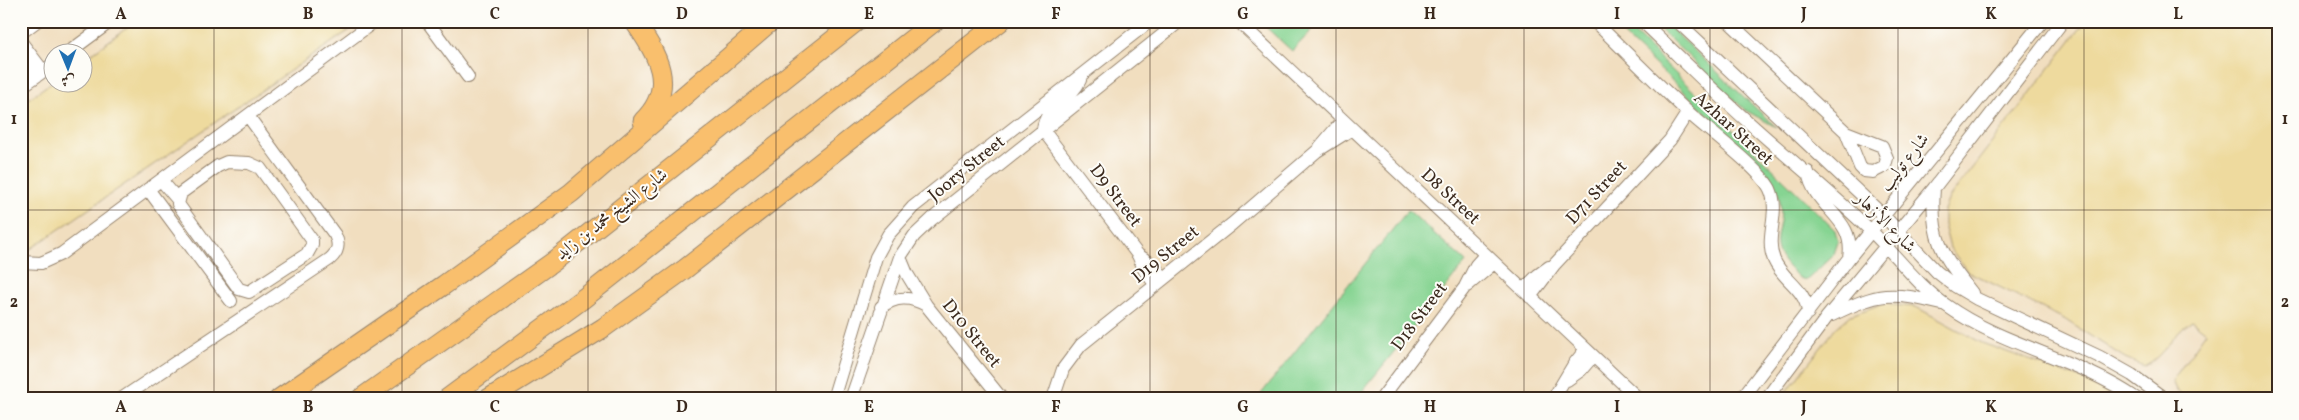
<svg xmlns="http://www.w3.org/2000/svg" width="2299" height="420" font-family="Vollkorn,Amiri,serif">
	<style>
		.green { fill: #86d492; stroke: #607f58 }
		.sand { fill: #eeda9e; stroke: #94825e }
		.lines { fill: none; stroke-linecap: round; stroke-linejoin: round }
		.minor-casing { stroke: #96846e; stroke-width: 14 }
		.highway-casing { stroke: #96846e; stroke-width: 21 }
		.minor { stroke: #fff; stroke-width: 12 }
		.highway { stroke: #f9bf6d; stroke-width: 19 }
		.grid { fill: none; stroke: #3b2a1e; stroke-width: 1; stroke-opacity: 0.55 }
		.labels { text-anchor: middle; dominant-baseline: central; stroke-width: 4; stroke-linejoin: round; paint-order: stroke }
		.street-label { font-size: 18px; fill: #3b2a1e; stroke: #fdfcf7 }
		.neatline { fill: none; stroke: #3b2a1e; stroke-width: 2 }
		.grid-label { font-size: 16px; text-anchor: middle; font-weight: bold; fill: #3b2a1e }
	</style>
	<rect width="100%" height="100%" fill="#fdfcf7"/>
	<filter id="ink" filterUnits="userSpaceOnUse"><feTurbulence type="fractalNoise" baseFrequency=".02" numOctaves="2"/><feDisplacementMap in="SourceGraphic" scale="10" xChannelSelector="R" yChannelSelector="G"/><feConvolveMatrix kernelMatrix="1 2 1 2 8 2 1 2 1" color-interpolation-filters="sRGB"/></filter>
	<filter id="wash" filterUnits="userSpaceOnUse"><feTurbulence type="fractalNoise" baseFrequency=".0096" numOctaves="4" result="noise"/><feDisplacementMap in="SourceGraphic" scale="20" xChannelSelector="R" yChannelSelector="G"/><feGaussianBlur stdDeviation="1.12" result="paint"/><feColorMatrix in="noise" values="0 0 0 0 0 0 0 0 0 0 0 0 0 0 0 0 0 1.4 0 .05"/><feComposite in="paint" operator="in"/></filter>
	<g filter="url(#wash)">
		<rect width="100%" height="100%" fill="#f1debf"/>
		<path class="green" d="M1259,21H1321L1292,51Z
			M1609,21H1622L1835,230L1838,242L1834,254L1808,279C1800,281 1797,275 1792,271C1763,242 1785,233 1780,202C1778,187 1770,176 1761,165Z
			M1651,21H1663L1776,127L1745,110Z
			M1408,210L1466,262L1356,399H1257Z"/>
		<path class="sand" d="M136,21H363L29,250L21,241V104L52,82H82L83,60Z
			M2086,21H2278V399H2186L2176,390L2172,381L2206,332L2192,321C2173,333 2164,357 2144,366L2125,358L2064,319L1967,271L1950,248L1944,225V210L1949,198Z
			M1881,304L1916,307L1982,343L2096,384L2115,399H1781L1836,328L1851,315Z"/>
	</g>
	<g filter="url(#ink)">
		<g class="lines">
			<g class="minor-casing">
				<path id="minor" d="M427,21L468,77
					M1238,21L1639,399
					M1594,21C1626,52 1657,84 1690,114C1709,131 1760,169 1770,189C1781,213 1764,236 1774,260C1783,281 1806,288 1808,313
					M1642,21C1680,57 1716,94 1755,128C1794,163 1834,195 1871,231C1897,256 1917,285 1947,306C2003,346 2078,358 2137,399
					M1677,21L1885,217L1937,272L1955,286L1977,299L2100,357L2132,375L2165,399
					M1728,21L1846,132
					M21,33L37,21
					M21,42L43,71
					M69,52L111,21
					M21,60L34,78
					M1080,80C1072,100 1044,107 1043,130L1138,255L1152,264L1164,278
					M21,87L52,65
					M1846,132L1882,146L1887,158L1885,166L1873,172L1864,171L1860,167Z
					M1320,147L1343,120
					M227,162L249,163L260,168L312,240V245L307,254L249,292L239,289L178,204L181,193L218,166Z
					M1808,172C1814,209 1856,217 1849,258
					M161,180L178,200
					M1934,188C1930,239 1942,254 1972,293
					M148,189L231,301
					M1138,255L1145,271L1156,285
					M900,257L907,274L926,305
					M21,262L41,263L61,254L375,21
					M1467,286L1494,263
					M1523,290L1538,275L1549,267
					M1530,297L1554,265L1670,140L1688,112
					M881,307C896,296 910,296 926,305L1002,399
					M1832,315C1880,292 1890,291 1942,304
					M1567,380L1581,370L1593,356
					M121,399L330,259C338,252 340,245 335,235L248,116
					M833,399L876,257L888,235L913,207L1150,21
					M851,399L900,257L914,236L932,219L1180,21
					M1053,399L1063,369L1081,345L1232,224L1317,151L1352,129
					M1381,399L1465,287L1476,265L1485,255
					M1553,399L1574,364L1586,349
					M1741,399L1849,258L2043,21
					M1766,399L1827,317L1934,188L2063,21"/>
			</g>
			<g class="highway-casing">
				<path id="highway" d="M634,21C657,54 678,87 643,121
					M279,399L444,285L571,193L771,21
					M360,399L553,262L857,21
					M447,399L584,298L935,21
					M488,399L603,328L685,269L1001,21"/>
			</g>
			<use href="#minor" class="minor"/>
			<use href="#highway" class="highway"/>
		</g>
	</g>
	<path class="grid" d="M214,21V399M402,21V399M588,21V399M776,21V399M962,21V399M1150,21V399M1336,21V399M1524,21V399M1710,21V399M1898,21V399M2084,21V399M21,210H2278"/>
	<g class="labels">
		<g class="street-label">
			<text transform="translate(1733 129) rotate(42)">Azhar Street</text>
			<text transform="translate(1905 163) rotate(-52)">شارع توليب</text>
			<text transform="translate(967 169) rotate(-39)">Joory Street</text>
			<text transform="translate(1597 193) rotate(-47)">D71 Street</text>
			<text transform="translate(1115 196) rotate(53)">D9 Street</text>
			<text transform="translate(1450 197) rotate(43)">D8 Street</text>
			<text transform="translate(612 215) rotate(-38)">شارع الشيخ محمد بن زايد</text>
			<text transform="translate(1885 223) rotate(45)">شارع الأزهار</text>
			<text transform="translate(1166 255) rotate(-39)">D19 Street</text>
			<text transform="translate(1420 317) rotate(-53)">D18 Street</text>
			<text transform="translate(971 334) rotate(51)">D10 Street</text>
		</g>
	</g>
	<rect width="2299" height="420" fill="none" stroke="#fdfcf7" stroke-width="55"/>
	<g transform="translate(68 68) rotate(179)"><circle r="24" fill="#fdfcf7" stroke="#afa8a0"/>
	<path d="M0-4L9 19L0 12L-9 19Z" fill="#1f6fb2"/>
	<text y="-8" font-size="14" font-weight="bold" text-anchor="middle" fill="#3b2a1e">ش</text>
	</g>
	<rect x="28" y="28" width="2244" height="364" class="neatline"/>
	<g class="grid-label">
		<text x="121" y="19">A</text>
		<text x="308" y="19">B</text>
		<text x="495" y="19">C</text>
		<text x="682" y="19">D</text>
		<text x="869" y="19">E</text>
		<text x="1056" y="19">F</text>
		<text x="1243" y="19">G</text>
		<text x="1430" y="19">H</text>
		<text x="1617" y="19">I</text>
		<text x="1804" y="19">J</text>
		<text x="1991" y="19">K</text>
		<text x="2178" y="19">L</text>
		<text x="14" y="124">1</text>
		<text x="2285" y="124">1</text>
		<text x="14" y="307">2</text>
		<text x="2285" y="307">2</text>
		<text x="121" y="412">A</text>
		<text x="308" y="412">B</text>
		<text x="495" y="412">C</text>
		<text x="682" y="412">D</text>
		<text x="869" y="412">E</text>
		<text x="1056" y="412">F</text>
		<text x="1243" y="412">G</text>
		<text x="1430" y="412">H</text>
		<text x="1617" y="412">I</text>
		<text x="1804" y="412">J</text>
		<text x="1991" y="412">K</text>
		<text x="2178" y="412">L</text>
	</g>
</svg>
